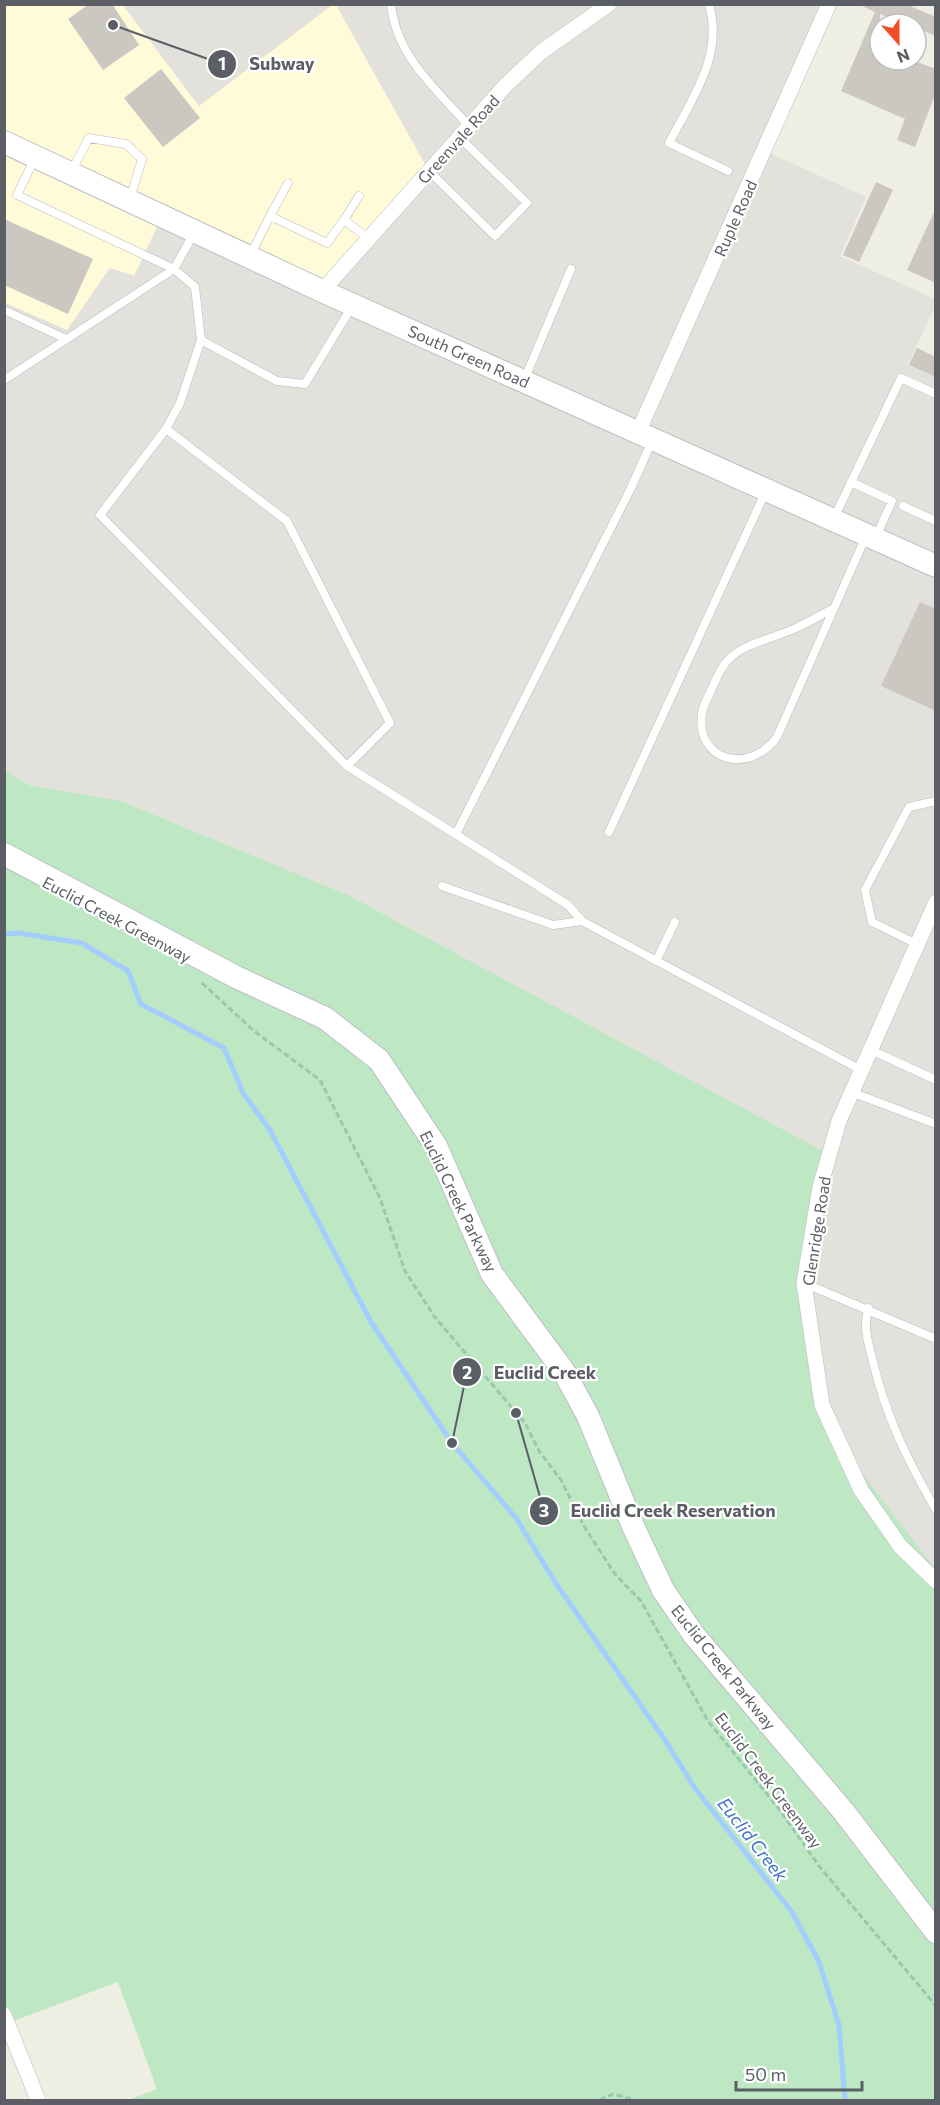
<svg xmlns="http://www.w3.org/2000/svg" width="940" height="2105" font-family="Commissioner,sans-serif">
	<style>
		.commercial { fill: #fffad8 }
		.industrial { fill: #e2e1db }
		.green { fill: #bee8c3 }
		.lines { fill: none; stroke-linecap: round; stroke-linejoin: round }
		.stream { stroke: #a3ccff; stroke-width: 5 }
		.building { fill: #cac8c0 }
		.lane-casing { stroke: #bbbcc3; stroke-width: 9 }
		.street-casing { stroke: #bbbcc3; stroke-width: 16 }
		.secondary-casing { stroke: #bcbec5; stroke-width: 24 }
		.path { stroke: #97c9ab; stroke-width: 3; stroke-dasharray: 6 3; stroke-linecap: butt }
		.lane { stroke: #fff; stroke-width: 8 }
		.street { stroke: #fff; stroke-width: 15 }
		.secondary { stroke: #fff; stroke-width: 22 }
		.labels { text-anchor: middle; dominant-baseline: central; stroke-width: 4.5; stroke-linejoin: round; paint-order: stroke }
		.street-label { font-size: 16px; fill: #5b5e65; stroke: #fff }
		.water-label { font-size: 18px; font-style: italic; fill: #3f72c9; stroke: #fff }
		.leader { fill: none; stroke: #5b5e65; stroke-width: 2 }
		.callout-dot { fill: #5b5e65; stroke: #fff; stroke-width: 2 }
		.mark-label { font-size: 18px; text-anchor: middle; font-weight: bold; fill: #fff }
		.callout-label { font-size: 18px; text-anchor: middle; font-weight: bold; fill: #5b5e65; stroke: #fff; stroke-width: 4.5; stroke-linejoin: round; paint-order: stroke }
	</style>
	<rect width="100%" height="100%" fill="#efeee3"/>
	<path class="commercial" d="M5,5H123L199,106L332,5H336L429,171L322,291L134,276L110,268L67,330L5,303Z"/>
	<path class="industrial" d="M123,5H332L199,106Z
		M336,5H829L765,151L866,197L840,256L935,299V306L908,365L936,377L935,1581L900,1546L822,1405L804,1283L829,1155L348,895L121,801L29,785L5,771V303L67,330L110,268L134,276L162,216L322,291L429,171Z"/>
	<path class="green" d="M5,771L29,785L121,801L348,895L830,1155L804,1283L822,1405L840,1444L935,1569V2100H128L157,2089L118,1982L8,2023L5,2015Z"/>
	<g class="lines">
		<path class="stream" d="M4,934L18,933L82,943L128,971L141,1004L224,1048L243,1093L270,1130L371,1322L452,1443L516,1518L555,1582L665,1740L694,1787L792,1912L819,1962L839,2025L845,2100"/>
	</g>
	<path class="building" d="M89,4H112L139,45L103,70L68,19Z
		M858,4H905L936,17V36L916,28V24H905L880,14V60H912L936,69V92L915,147L897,140L905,119L841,91L875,12Z
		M161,69L200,118L163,147L124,98Z
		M876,182L893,190L859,262L843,255Z
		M936,208V283L907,270Z
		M4,219L93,259L68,314L4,285Z
		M917,348L936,357V377L909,365Z
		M920,602L936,609V711L881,686Z"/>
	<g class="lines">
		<g class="lane-casing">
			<path id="lane" d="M391,4C396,56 436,89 469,126
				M709,4C724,56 692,99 669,143L728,171
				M35,158L17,195L174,269L195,287L201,340L277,381L305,384L351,308
				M72,170L89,138L126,144L142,159L130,199
				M429,171L495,236L527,203L459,137
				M270,216L288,183
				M344,220L359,196
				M251,254L270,216L327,243L344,220L369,239
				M4,310L66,339
				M525,378L571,269
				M4,380L174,269L194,233
				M166,429L180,403L201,340
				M851,482L892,501L876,537
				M903,506L936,521
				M834,518L901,378L936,394
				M834,608C822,614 810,622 798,627C776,638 750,641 731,657C722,665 717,677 712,688C709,696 703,705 702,713C695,762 750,775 777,737L866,536
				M347,766L390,723L287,521L166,429L100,515L347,766L568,905L582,921L861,1070
				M609,832L765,493
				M456,834L631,488L652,441
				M442,886L553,925L582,921
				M917,944L872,922L865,890L909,807L936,801
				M656,961L675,922
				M869,1049L936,1080
				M851,1092L936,1124
				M804,1283L936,1339
				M868,1308C863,1329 868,1341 873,1362C887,1419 907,1459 936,1510"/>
		</g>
		<g class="street-casing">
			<path id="street" d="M322,291L505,86L541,52L609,4
				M639,430L829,4
				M936,902L839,1121L820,1187L804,1283L822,1405L861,1490L900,1546L936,1581
				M4,2015L38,2100"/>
		</g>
		<g class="secondary-casing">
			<path id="secondary" d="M4,142L322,291L936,566
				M4,854L236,977L325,1018L379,1060L436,1146L492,1274L563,1370L588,1416L633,1526L663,1590L694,1635L844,1812L936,1932"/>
		</g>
		<path class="path" d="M202,983L254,1031L320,1080L380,1198L405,1271L434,1316L525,1423L539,1451L561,1480L585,1528L615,1574L641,1601L708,1721L779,1809L819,1866L936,2006
			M600,2100L613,2094L635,2100"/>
		<use href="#lane" class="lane"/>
		<use href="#street" class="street"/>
		<use href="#secondary" class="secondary"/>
	</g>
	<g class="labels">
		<g class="street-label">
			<text transform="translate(458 139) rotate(-48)">Greenvale Road</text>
			<text transform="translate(735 218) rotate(-66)">Ruple Road</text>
			<text transform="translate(469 356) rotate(24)">South Green Road</text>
			<text transform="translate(117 919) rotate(28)">Euclid Creek Greenway</text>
			<text transform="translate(459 1201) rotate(64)">Euclid Creek Parkway</text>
			<text transform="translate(816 1231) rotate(-81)">Glenridge Road</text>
			<text transform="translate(724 1667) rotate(51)">Euclid Creek Parkway</text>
			<text transform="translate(769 1780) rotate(53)">Euclid Creek Greenway</text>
		</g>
		<g class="water-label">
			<text transform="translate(753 1839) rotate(52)">Euclid Creek</text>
		</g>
	</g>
	<path class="leader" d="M113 25L222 64M452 1443L467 1372M516 1413L544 1511"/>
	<g class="callout-dot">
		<circle cx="113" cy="25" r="6"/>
		<circle cx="452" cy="1443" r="6"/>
		<circle cx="516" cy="1413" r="6"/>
		<circle cx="222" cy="64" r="15"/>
		<circle cx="467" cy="1372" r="15"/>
		<circle cx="544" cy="1511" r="15"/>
	</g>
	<g class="mark-label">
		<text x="222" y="70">1</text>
		<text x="467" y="1379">2</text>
		<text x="544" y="1517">3</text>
	</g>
	<g class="callout-label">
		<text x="282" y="70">Subway</text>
		<text x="545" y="1379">Euclid Creek</text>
		<text x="673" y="1517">Euclid Creek Reservation</text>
	</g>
	<rect width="940" height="2105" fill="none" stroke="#5b5e65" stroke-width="12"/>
	<g transform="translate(898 42) rotate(159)"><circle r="28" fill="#ffffff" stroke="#bdbfc1" stroke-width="1.5"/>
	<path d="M0-4.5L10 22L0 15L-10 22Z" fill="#f14e26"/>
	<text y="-9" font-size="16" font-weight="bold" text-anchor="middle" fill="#5b5e65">N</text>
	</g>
	<path d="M736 2081v9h126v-9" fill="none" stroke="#5b5e65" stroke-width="3"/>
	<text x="745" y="2081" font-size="18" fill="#5b5e65" stroke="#ffffff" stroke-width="4.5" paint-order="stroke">50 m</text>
</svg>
